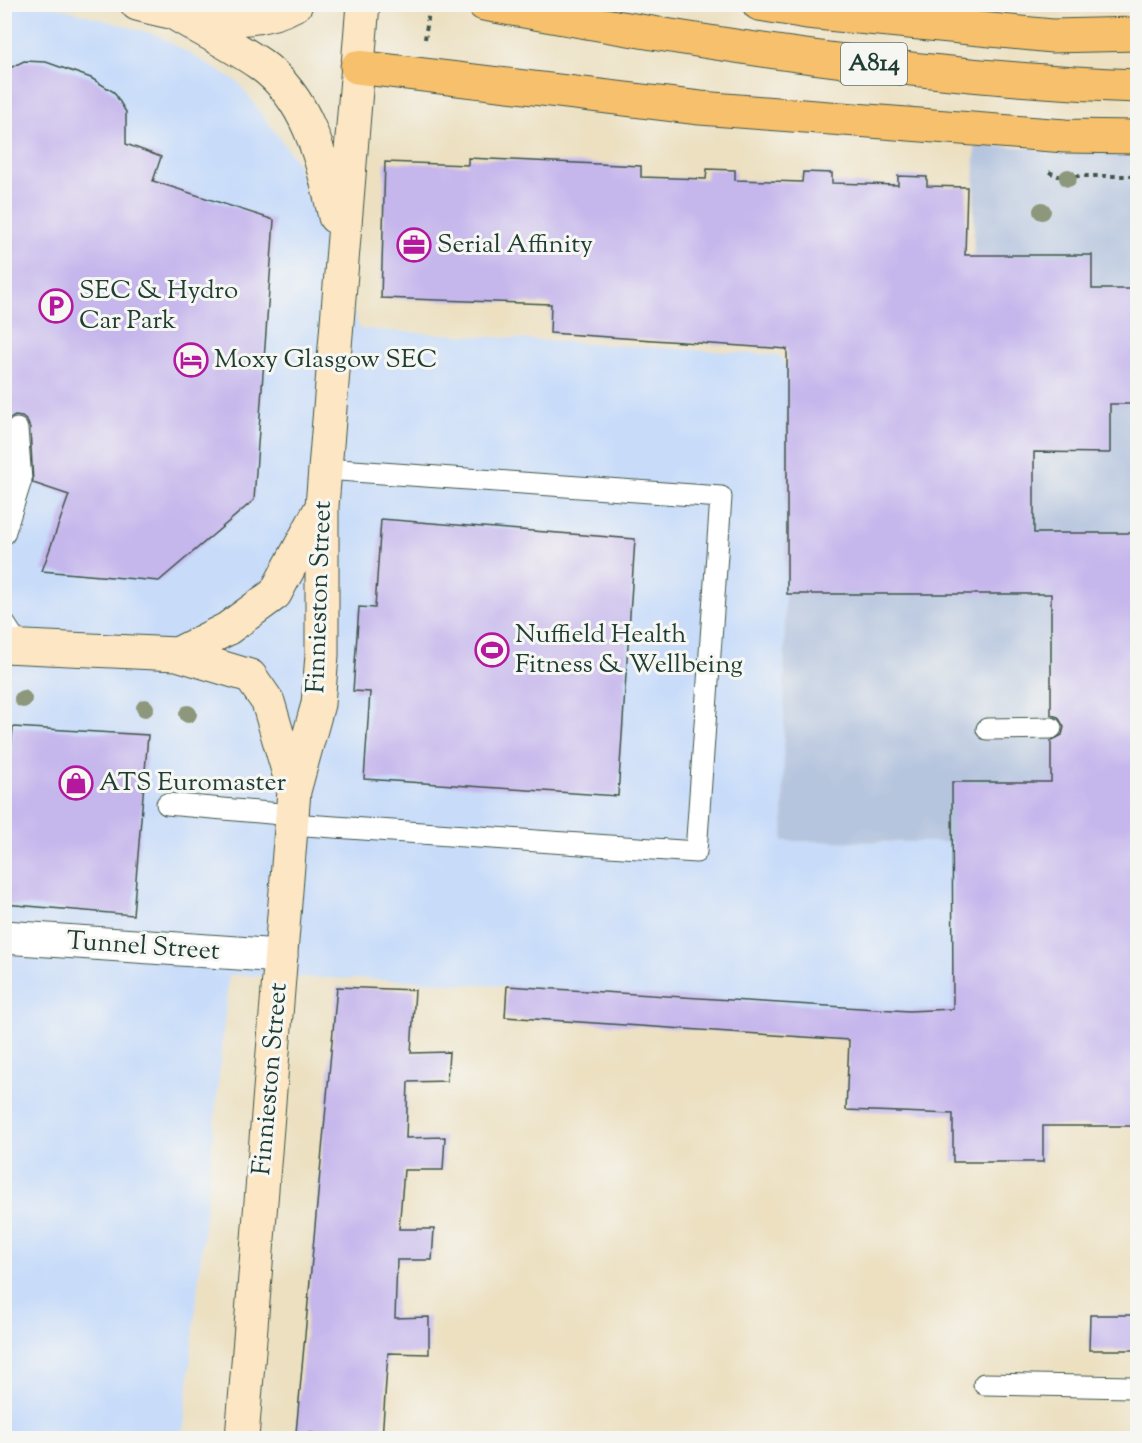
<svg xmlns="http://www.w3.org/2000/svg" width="1142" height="1443" font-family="'Sorts Mill Goudy',serif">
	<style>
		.built { fill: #c8dcf9 }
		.industrial { fill: #b6c5de }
		.building { fill: #c5b6ec }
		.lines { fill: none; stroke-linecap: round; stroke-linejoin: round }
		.lane-casing { stroke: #3e5549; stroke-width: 23 }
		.street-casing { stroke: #3e5549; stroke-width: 35 }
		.secondary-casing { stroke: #3e5549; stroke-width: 35 }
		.primary-casing { stroke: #3e5549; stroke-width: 35 }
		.path { stroke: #3e5549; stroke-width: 4; stroke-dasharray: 4.5 4.5; stroke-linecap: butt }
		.lane { stroke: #fff; stroke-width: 21 }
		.street { stroke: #fff; stroke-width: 33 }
		.secondary { stroke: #fce6c4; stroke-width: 33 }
		.primary { stroke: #f7c06c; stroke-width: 33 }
		.tree { fill: #8d977b }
		.labels { text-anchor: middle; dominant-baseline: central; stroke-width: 6; stroke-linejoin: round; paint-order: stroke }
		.shield { fill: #f6f6f2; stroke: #60746d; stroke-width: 1.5 }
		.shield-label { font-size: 24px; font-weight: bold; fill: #1f3d34 }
		.poi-label { font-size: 26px; fill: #1f3d34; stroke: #f6f6f2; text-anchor: start }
		.street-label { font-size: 26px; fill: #1f3d34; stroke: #f6f6f2 }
	</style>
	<rect width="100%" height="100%" fill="#f6f6f2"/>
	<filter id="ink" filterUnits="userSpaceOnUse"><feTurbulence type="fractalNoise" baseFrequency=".0167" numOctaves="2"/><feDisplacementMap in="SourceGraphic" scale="12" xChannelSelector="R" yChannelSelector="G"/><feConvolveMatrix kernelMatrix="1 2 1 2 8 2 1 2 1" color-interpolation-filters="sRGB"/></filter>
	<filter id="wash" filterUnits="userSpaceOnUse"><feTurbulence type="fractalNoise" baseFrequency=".008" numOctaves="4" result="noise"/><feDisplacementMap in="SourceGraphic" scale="24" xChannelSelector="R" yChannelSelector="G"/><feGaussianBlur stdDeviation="1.35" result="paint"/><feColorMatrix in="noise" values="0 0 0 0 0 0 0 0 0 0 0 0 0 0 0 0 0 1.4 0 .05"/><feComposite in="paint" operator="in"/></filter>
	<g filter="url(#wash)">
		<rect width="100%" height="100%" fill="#ece0c1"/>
		<path class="built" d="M47,4L157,35L238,82L295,159L360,329L779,355L787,367L783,841L953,842V1014L416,981L229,975L183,1438H5L4,5Z"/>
		<path class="industrial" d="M975,145L1137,153V1126H1043V1162H953V842L783,841L787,367H972Z"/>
		<g id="blocks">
			<path class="building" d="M24,61L46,62L91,78L114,92L126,112V144L161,157L153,181L274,220L254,500L159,581L42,571L69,495L33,483L30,428L27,421L22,417L15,416L9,419L4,428V71Z
				M468,158L641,166V177L706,179L707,169L735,170V180L802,182L803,172L832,173V183L898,185V176L927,177V186L967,187L965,255H1092V289H1137V404H1110V453L1034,452V533H1137V1126H1043V1162H953V1114L846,1110L849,1040L505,1017L507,986L909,1011L953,1009L952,782H1051V741L1062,735L1064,727L1058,717L1051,715V594H787V349L550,333L551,304L381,298L385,162L468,165Z
				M381,519L635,539L618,796L364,779L370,692L353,691L359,607L375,608Z
				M13,727L148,735L133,915L4,904V830Z
				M337,987L415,990L411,1053L449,1052L447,1081L408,1082L406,1138L445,1137L443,1170H404L399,1229H434L432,1260H397L395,1318L429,1317V1354L388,1353L382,1438H313V1433H296Z
				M1090,1315H1137V1350H1089Z"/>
		</g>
	</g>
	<g filter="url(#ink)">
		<use href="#blocks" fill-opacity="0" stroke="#3e5549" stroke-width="1.5"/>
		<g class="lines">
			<g class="lane-casing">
				<path id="lane" d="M4,534L21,480L17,429
					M4,623L19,646
					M987,729L1051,728
					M167,804L292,815
					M291,824L696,852L721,497L325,469
					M984,1384L1131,1387"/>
			</g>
			<g class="street-casing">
				<path id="street" d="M4,937L281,956"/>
			</g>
			<g class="secondary-casing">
				<path id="secondary" d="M137,4C186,17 249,30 296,4
					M177,15C204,31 234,46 260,64C310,100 322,161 335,217
					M4,646L177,654L250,676L268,702L294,791
					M177,654L227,629L275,594L320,510
					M242,1438L294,791L318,704L322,655V506L363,4"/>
			</g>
			<g class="primary-casing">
				<path id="primary" d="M484,4C700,43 918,78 1138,86
					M759,4L807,12L1052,36L1138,34
					M357,67L700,108L1065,136L1138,137"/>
			</g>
			<path class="path" d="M425,39L430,4
				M1049,172L1058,176H1138"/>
			<use href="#lane" class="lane"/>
			<use href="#street" class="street"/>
			<use href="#secondary" class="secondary"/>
			<use href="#primary" class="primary"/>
		</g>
		<g class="tree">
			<circle cx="1068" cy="178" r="9"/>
			<circle cx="1042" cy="211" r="9"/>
			<circle cx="23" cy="699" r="9"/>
			<circle cx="145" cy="708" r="9"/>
			<circle cx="188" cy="714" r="9"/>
		</g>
	</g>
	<defs>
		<g id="office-ring" transform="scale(1.725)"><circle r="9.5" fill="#f6f6f2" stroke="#b5179e" stroke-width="1.5"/><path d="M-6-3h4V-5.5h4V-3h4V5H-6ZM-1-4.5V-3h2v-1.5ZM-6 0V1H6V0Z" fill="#b5179e"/></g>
		<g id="parking-ring" transform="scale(1.725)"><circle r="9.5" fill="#f6f6f2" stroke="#b5179e" stroke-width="1.5"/><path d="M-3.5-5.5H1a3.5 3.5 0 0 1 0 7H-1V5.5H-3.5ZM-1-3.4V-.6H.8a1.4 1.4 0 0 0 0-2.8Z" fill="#b5179e"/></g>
		<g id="hotel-ring" transform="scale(1.725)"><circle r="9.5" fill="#f6f6f2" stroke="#b5179e" stroke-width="1.5"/><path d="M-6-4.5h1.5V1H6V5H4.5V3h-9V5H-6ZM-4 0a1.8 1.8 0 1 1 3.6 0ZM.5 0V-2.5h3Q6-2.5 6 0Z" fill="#b5179e"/></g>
		<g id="stadium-ring" transform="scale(1.725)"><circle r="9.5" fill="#f6f6f2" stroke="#b5179e" stroke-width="1.5"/><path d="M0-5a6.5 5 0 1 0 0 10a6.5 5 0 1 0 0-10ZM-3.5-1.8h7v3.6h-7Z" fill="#b5179e"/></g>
		<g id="shop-ring" transform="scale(1.725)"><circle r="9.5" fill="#f6f6f2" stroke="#b5179e" stroke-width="1.5"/><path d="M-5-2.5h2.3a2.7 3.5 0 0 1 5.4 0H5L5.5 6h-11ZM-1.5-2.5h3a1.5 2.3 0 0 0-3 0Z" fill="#b5179e"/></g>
	</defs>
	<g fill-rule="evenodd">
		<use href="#office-ring" x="414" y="245"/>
		<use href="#parking-ring" x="56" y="306"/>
		<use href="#hotel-ring" x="191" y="360"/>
		<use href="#stadium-ring" x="492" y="650"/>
		<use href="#shop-ring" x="76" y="783"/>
	</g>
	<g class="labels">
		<rect class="shield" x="841" y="43" width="66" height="42" rx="4.5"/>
		<g class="shield-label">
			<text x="874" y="64">A814</text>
		</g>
		<g class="poi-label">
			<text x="437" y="245">Serial Affinity</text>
			<text x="79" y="291">SEC &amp; Hydro<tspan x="79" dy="30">Car Park</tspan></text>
			<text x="214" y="360">Moxy Glasgow SEC</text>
			<text x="515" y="635">Nuffield Health<tspan x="515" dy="30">Fitness &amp; Wellbeing</tspan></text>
			<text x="99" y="783">ATS Euromaster</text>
		</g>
		<g class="street-label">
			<text transform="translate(320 597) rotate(-88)">Finnieston Street</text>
			<text transform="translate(143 947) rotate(4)">Tunnel Street</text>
			<text transform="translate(271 1079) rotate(-85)">Finnieston Street</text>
		</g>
	</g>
	<rect width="1142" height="1443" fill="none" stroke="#f6f6f2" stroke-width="24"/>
</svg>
